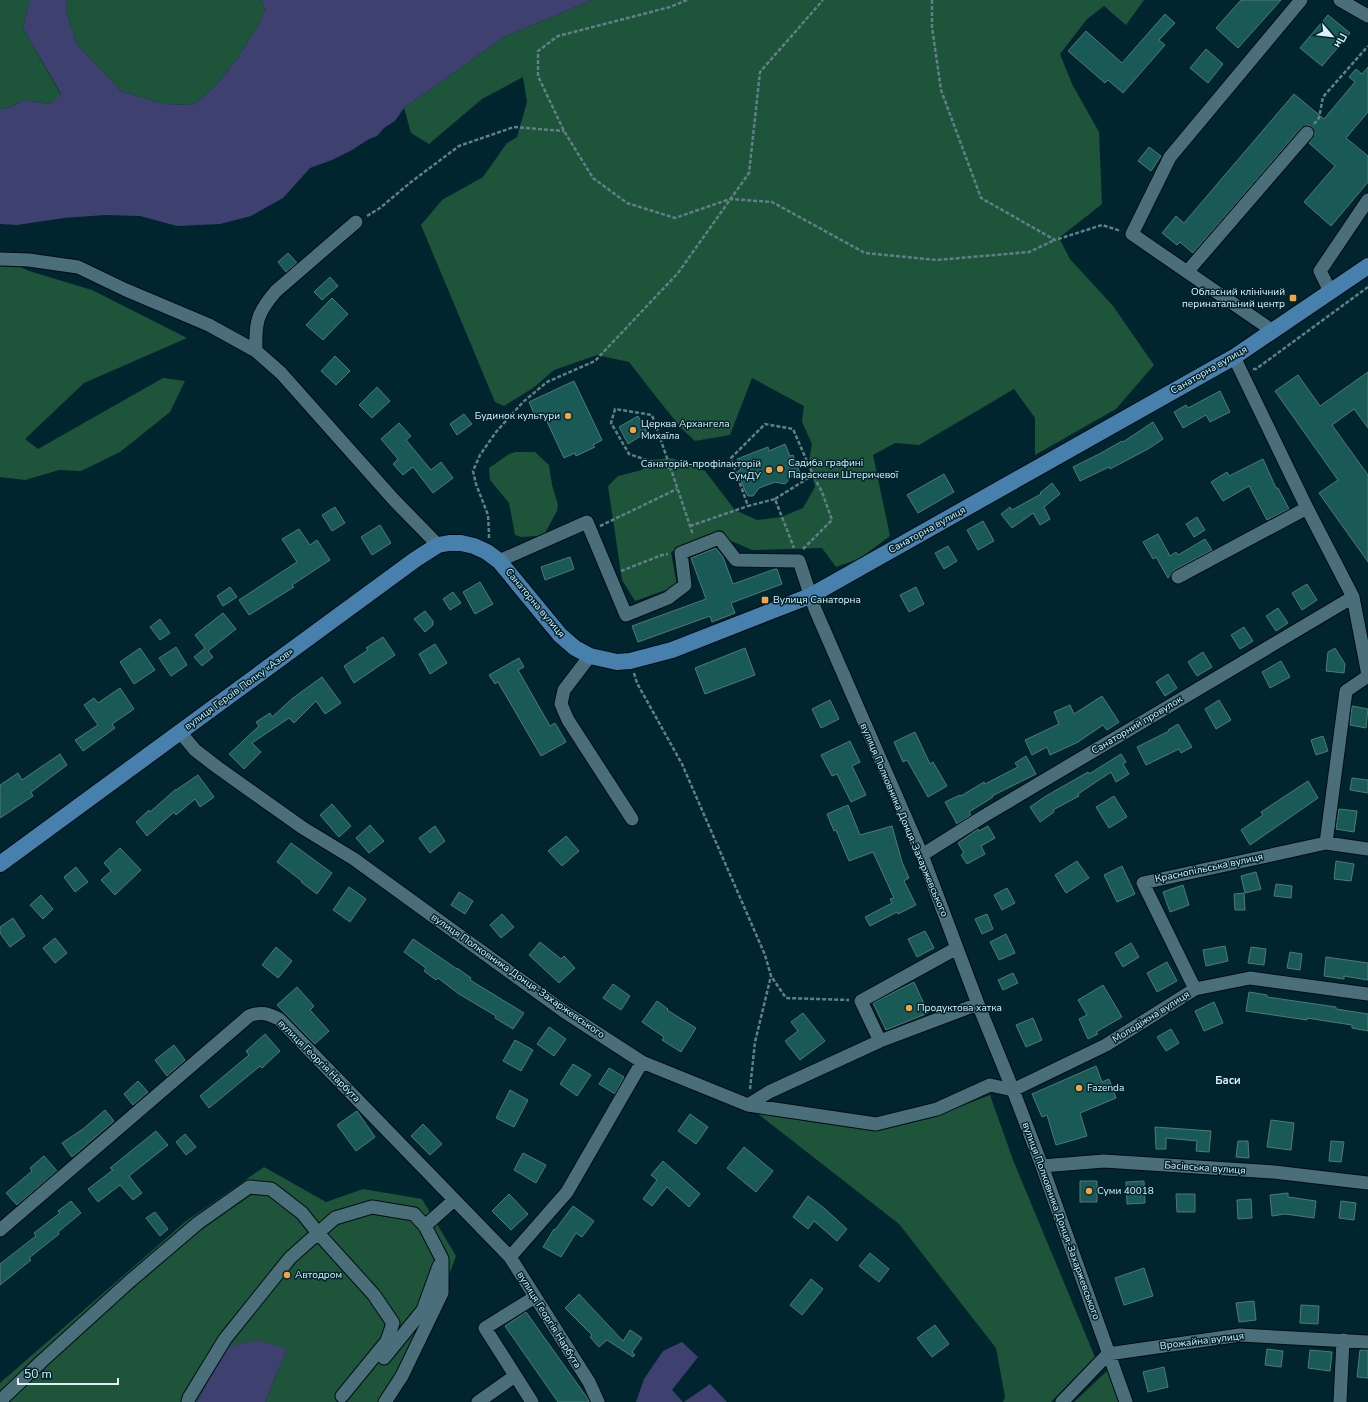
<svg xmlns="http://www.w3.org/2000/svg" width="1368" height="1402" font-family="'Nunito Sans',sans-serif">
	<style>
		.green { fill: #1d543a }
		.water { fill: #3e406f }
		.building { fill: #1a5a56; stroke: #507976 }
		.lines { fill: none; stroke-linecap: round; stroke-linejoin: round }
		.minor-casing { stroke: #000c12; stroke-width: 15 }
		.major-casing { stroke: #000c12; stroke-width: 18 }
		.path { stroke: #627f88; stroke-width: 2.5; stroke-dasharray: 4 2; stroke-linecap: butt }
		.minor { stroke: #4a6f7b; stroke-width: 13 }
		.major { stroke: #477fad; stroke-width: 16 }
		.poi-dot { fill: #f2a541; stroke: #00252f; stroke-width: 1.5 }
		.labels { text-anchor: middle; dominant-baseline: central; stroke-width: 3; stroke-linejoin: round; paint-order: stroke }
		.poi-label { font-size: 10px; fill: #ddf0f7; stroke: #00252f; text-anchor: start }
		.street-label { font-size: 10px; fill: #ddf0f7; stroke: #00252f }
		.neighbourhood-label { font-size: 11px; font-weight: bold; fill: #ddf0f7; stroke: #00252f }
	</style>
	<rect width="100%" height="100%" fill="#00252f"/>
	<path class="green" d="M0,0H31L29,2L23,28L61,95L50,104L23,100L9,108L0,109Z
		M67,0H261L265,9L259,24L237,59L215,86L193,105L163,104L121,91L76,43L66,10Z
		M592,0H1144L1126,25L1104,6L1087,19L1060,54L1072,84L1099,132L1102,204L1059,238L1070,259L1113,306L1154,365L1116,409L1035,455V418L1014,389L919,445L895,443L873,455L890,536L859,559L836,567L822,548L752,550L720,536L706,535L671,552L677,586L635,601L622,580L608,486L618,476L642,470L649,460L672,458L705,471L735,510L757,520L781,517L803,508L815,487L809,461L812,444L802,422L804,406L752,378L730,435L695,441L682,429L657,398L629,362L597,355L554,370L533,388L504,406L495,402L421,225L442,200L483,177L507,143L517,137L527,102L523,77L482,99L429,144L411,133L404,108L504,37Z
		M0,257L29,271L92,290L187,338L84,383L25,439L38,449L163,378L185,381L170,412L120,452L81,471L59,470L25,480L0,477Z
		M516,452H535L549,465L552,485L558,505L557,511L545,533L539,536L521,537L515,535L509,503L490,480L489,468L509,454Z
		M990,1095L1013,1160L1095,1357L1051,1402H1003L1005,1397L996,1348L899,1224L753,1110L877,1129L938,1115Z
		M264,1167L326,1202L363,1189L422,1199L456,1256L436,1310L379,1402H265L287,1349L226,1347L197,1402H0V1383L186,1221Z
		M1108,1370L1121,1402H1074Z"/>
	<path class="water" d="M31,0H67L66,10L76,43L121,91L163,104L193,105L215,86L237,59L259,24L265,9L261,0H592L504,37L404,108L395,121L384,128L377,136L369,139L352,150L332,160L310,168L283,198L251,216L220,224L177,226L140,216L105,215L64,218L17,225L0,224V109L9,108L23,100L50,104L61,94L23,28L29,2Z
		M257,1340L287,1349L265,1402H197L226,1347Z
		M682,1342L698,1357L672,1390L683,1402H636L644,1379L663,1351Z
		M710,1384L727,1402H684Z"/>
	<path class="building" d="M1241,0H1281L1238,48L1216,28Z
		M1165,14L1175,23L1159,40L1165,45L1123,93L1108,80L1105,83L1068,51L1086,31L1122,63Z
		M1328,15L1350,33L1322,66L1300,48Z
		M1206,49L1223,64L1208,83L1190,68Z
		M1368,67V112L1346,138L1368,156V182L1331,226L1304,202L1335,166L1309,143L1315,134L1312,127L1308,125L1301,128L1193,253L1180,242L1177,245L1162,233L1176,216L1184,223L1294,94L1324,119L1355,82L1349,77L1356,69L1362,74Z
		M1149,147L1161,156L1151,171L1138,161Z
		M288,253L297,263L286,272L278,262Z
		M330,277L338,286L322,300L314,292Z
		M332,298L348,314L323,340L306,325Z
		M335,356L350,371L336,385L321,371Z
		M1368,372V428L1354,409L1332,425L1368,475V562L1319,493L1338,480L1275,391L1298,375L1320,406Z
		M574,381L602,440L593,445L595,447L576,456L575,453L564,458L544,415L536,418L529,402Z
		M377,387L390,401L372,418L359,405Z
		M1220,391L1230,412L1210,422L1206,415L1183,428L1174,412L1186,405L1188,408Z
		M464,414L472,424L457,435L450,424Z
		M638,416L647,432L628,444L619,427Z
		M1153,422L1163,439L1148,449L1110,469L1109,467L1080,481L1073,467L1101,453L1122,441L1123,442Z
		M399,423L411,436L406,440L431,470L441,462L453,478L433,493L413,467L403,475L393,464L398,459L381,439Z
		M785,444L790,456L793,455L800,473L792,476L785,484L775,482L759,488L753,496H748L745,491L738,471L741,469L737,459L768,447L769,451Z
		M1263,459L1276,488H1278L1289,509L1267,520L1249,486L1223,501L1211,482L1227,472L1229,476Z
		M944,474L954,492L918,513L907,495Z
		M1052,483L1060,494L1044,507L1050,519L1040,525L1033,513L1012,528L1001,514L1010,507L1012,510L1041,494L1040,493Z
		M335,507L345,523L332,531L322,515Z
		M1197,517L1205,530L1194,537L1186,524Z
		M983,521L994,541L978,550L967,530Z
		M380,525L391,543L372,555L361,537Z
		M299,529L310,545L317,540L330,560L292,585L294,587L249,615L239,600L297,562L282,539Z
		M1158,534L1170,556L1176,552L1178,555L1205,539L1212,550L1174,570L1168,578L1156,557L1153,559L1143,542Z
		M948,546L957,561L944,569L935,553Z
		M716,548L723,557L733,584L775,569H777L782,584L731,603L735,613L712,622L710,616L638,642L632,626L706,599L691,558Z
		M570,557L574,569L545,580L541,567Z
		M480,582L493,604L475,614L463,592Z
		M1307,584L1317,600L1302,610L1292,593Z
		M230,587L237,597L223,606L217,596Z
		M916,587L924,604L909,612L900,595Z
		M453,592L461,603L450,610L443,599Z
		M1278,608L1288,623L1276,631L1266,616Z
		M425,611L433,621V625L425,632L414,619Z
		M223,613L236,629L208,651L213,657L202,666L194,657L205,648L195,635Z
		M160,619L170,633L160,640L150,627Z
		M1244,627L1253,641L1240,649L1231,635Z
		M383,637L395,655L354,683L344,666L368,650L366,648Z
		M435,644L447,663L430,674L419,654Z
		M176,647L187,665L171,676L159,658Z
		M140,648L155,670L134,684L120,662Z
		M745,648L755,675L705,694L695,668Z
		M1335,648L1345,664L1344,673L1326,671L1328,652Z
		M1203,652L1212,667L1197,676L1188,662Z
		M519,658L524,667L518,670L550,726L555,723L566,742L541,756L498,682L495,684L489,675Z
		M1281,661L1290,677L1270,688L1262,672Z
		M1168,674L1177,688L1165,696L1156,682Z
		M322,677L341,703L325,714L316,701L294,723L289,718L252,743L261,752L244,769L229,754L259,726L256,722L270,713L272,717L293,698Z
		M120,688L134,709L112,724L115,728L83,751L75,740L98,725L84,705L94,698L98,703Z
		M1102,696L1119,722L1107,730L1103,725L1078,742L1050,755L1047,747L1032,755L1025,740L1059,724L1054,712L1070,705L1074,714Z
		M830,700L839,719L821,728L812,709Z
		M1219,700L1231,720L1216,729L1205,709Z
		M1352,706L1368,709L1366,728L1350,725Z
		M1178,724L1192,747L1181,753L1179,749L1146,765L1137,747L1169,731L1168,730Z
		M915,732L930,764L933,762L947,786L928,797L907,760L903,762L894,742Z
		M1323,736L1328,751L1316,755L1311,740Z
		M850,741L860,762L852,766L866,795L851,802L837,774L832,776L821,755Z
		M60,754L67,765L31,792L33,796L0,818V785L18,773L22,780Z
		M1121,754L1126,762L1123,764L1129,774L1116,782L1111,772L1078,794L1079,796L1053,810L1054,812L1040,822L1030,807L1046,796L1088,772L1089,774Z
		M1026,756L1036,774L992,796L993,797L969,812L971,815L957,824L945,802L960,795L961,796L984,782L985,784L1018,767L1015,763Z
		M198,775L214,797L200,807L195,799L176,815L174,812L147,836L136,822L149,810L150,812L176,789V790Z
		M1352,778L1368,780V793L1350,790Z
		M1308,781L1318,798L1250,845L1241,830L1263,815L1261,812Z
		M1114,796L1127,817L1109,828L1096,807Z
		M332,804L351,826L339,837L320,815Z
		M848,805L860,835L892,826L902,862L909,878L904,881L916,905L898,914L897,912L870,926L865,917L892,903L890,899L894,898L873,852L849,861L836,830L834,831L827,814Z
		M1339,809L1357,811L1354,832L1336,829Z
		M370,825L384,841L369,853L356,838Z
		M435,826L445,841L430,853L419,838Z
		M988,826L995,838L981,846L985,854L967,864L961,855L964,853L958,843L978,829L979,831Z
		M566,836L579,851L562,866L548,851Z
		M291,843L332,873L317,894L301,882L302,881L277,862Z
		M120,848L141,870L115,895L101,880L111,871L104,863Z
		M1077,861L1089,878L1066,893L1055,875Z
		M1336,861L1354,864L1351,881L1334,879Z
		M1122,866L1135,894L1117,902L1104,875Z
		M76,867L88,882L75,892L64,877Z
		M1256,872L1261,889L1245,893L1241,876Z
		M1276,884L1292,886L1291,898L1274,896Z
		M1183,885L1189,905L1170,912L1163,892Z
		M349,887L366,899L350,922L333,910Z
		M1007,888L1015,903L1002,910L994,895Z
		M459,892L473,901L465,914L451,905Z
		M1244,893L1245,910H1235L1234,894Z
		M41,895L53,909L43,919L30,905Z
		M502,914L514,927L501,938L490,925Z
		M987,914L993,929L982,934L975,919Z
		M13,918L25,936L10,947L0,933V927Z
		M925,931L934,948L917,957L908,939Z
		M1006,934L1015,953L999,960L990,942Z
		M55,938L67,953L55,963L43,948Z
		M413,939L457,969V968L471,978L470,980L524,1013L513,1029L495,1018L496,1016L459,994L438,978L436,980L424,971L426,968L404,952Z
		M540,942L561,959L564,956L575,968L559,983L529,955Z
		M1131,943L1139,957L1123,967L1115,953Z
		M1225,946L1228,961L1206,966L1203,950Z
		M276,947L292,961L278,978L262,965Z
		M1251,947L1266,949L1264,965L1248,963Z
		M1290,952L1302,954L1300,970L1287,968Z
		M1326,957L1368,963V980L1344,976V979L1324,976Z
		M1167,962L1177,981L1157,992L1147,973Z
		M1013,973L1018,983L1003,990L998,980Z
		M914,982L928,1013L886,1030L873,1003Z
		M613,984L630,996L621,1010L603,998Z
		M1103,985L1122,1017L1096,1032L1098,1034L1088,1039L1079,1019L1087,1015L1078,1000Z
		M297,987L314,1006L310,1010L329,1031L315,1044L277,1005Z
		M1249,992L1267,995V997L1336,1007V1009L1368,1014V1031L1352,1028V1025L1307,1018V1020L1246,1011Z
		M657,1001L668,1009L667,1010L696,1028L681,1052L662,1040L664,1037L642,1022Z
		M1214,1002L1223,1023L1204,1031L1195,1011Z
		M803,1013L825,1041L800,1060L785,1041L798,1031L791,1022Z
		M1033,1018L1042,1040L1026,1047L1016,1025Z
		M549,1027L566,1039L554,1056L537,1044Z
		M1171,1029L1179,1043L1166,1051L1157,1037Z
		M265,1034L280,1051L262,1068L260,1066L209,1108L200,1096L249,1055L246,1051Z
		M515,1040L533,1050L521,1071L503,1061Z
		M174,1045L185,1060L167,1076L155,1060Z
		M573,1064L591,1075L577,1096L560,1084Z
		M1096,1066L1102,1082L1109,1079L1116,1098L1080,1113L1087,1136L1056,1145L1047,1115L1042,1117L1032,1094Z
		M609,1068L624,1077L615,1094L599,1084Z
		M138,1081L148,1092L133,1105L124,1094Z
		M510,1090L528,1100L514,1127L496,1118Z
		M105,1110L114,1121L72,1157L62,1143L83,1129Z
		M357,1111L375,1137L356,1151L337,1125Z
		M690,1114L708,1127L696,1144L678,1131Z
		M1271,1120L1294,1123L1291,1150L1267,1147Z
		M423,1124L442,1144L430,1155L411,1136Z
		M1155,1127L1211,1131L1209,1152L1196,1151L1197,1141L1166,1138V1149H1156Z
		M156,1131L168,1145L129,1176L142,1193L133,1200L120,1185L98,1202L88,1189L113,1170L110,1168Z
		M185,1134L196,1147L186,1155L176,1142Z
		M1238,1141H1248L1249,1158L1236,1157Z
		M1331,1141L1344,1142L1341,1162L1329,1161Z
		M744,1147L773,1171L756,1192L727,1168Z
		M523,1153L546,1165L536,1183L514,1170Z
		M44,1156L57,1171L17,1205L6,1193L32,1171L30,1168Z
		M663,1161L700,1194L689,1207L667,1187L652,1206L643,1199L657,1180L651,1175Z
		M1080,1181H1097V1202H1080Z
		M1144,1181L1145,1203L1127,1204L1126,1182Z
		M1288,1193V1197L1316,1201L1314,1218L1285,1214L1272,1216L1270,1195Z
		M509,1194L528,1214L511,1230L492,1211Z
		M1176,1194H1195V1212H1177Z
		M808,1196L824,1208L847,1229L837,1241L814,1221L808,1229L793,1217Z
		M1251,1199L1252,1218L1238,1219L1237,1200Z
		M71,1201L81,1213L58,1232L59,1234L29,1258L31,1260L0,1285V1264L36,1236L34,1233L60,1213L58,1211Z
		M1341,1201L1356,1203L1354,1220L1339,1218Z
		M573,1206L594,1221L582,1237L576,1233L561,1257L543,1247L554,1229L555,1230Z
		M155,1212L168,1229L160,1236L146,1218Z
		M870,1253L889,1269L879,1282L859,1266Z
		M1144,1268L1153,1296L1124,1305L1115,1278Z
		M811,1279L823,1289L802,1315L790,1305Z
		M579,1294L623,1341L630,1330L642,1338L632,1352L635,1355L633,1357L607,1340L599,1347L590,1337L592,1335L565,1308Z
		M1254,1301L1256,1320L1239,1322L1236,1303Z
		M1301,1305L1319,1306L1318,1324L1300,1323Z
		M526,1312L588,1399L589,1402H558L505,1326Z
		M935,1325L949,1344L932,1357L917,1338Z
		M1267,1349L1283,1351L1281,1367L1265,1365Z
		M1310,1350L1332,1352L1330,1371L1308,1368Z
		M1360,1350H1368V1378L1357,1377Z
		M1164,1367L1168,1387L1148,1392L1143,1372Z"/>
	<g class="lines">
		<g class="minor-casing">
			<path id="minor" d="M1340,0L1368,16
				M0,259L29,260L78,267L126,290L209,325L256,351L281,373L394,500L438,545
				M1187,272L1307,133
				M1330,291L1320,271L1368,200
				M1273,331L1132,234L1170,157L1301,0
				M256,351C255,322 257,313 276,291L356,222
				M1234,357L1307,508L1353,597L1368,675
				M499,561L587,522L626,615L668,598L685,585L681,553L719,538L736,560L799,561L815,609L922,855L978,1004L1013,1090L1042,1166L1126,1402
				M1178,577L1307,508
				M590,656L564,690L561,704L568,720L632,819
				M180,732L195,750L217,767L303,828L354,859L565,1012L642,1062L748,1105L876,1124L937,1109L990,1085L1013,1090
				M1326,843L1346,691L1368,676
				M922,855L984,816L1353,597
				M957,948L861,1001L880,1041L978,1004
				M1195,989L1143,883L1326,843L1368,849
				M1013,1090L1106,1045L1195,989L1250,978L1368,994
				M748,1105L769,1092L880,1041
				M1042,1166L1104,1161L1274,1172L1368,1183
				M425,1226L454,1200
				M0,1230L249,1016C261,1011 269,1014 279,1019L510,1257L589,1382L598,1402
				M510,1257L567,1192L642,1062
				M384,1358L423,1310L439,1266
				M0,1401L42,1361L130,1281L198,1223L249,1187L271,1189L302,1213L318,1233L335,1218L372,1207L414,1214L425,1226L442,1259V1293L402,1376L385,1402
				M188,1402L189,1398L225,1339L290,1258L318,1233L374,1295L393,1323L387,1341L342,1396
				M478,1402L515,1376
				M532,1402L485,1328L535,1297
				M1062,1402L1108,1354L1240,1335L1368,1342
				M1340,1402L1343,1340"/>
		</g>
		<g class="major-casing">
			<path id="major" d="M0,864L416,559L438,545L449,543H461L474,546L487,552L499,561L509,573L560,635L575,648L590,656L617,662L630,661L672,650L810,596L1234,357L1368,266"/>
		</g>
		<path class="path" d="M687,0L670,7L558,36L538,51V76L564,131L593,178L627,203L675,218L730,199L772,202L865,253L937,260L1029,252L1055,240
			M932,0V27L941,90L981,198L1055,240L1102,225L1121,231
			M1314,124L1319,118L1323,97L1368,46
			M367,216L380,208L411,182L459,146L514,127L564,131
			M1253,369H1256L1368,287
			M670,468L629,454L611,423L615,409L652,415C666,455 680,495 693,535
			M775,499L813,475L793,429L765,424L731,458L748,506L775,499L794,548
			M600,526L677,489
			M690,526L748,506
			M489,538V533L488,515L476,484L473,471L480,455L496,432L523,402L547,382L595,361L678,273L749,173L760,72L823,0
			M803,549L832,520L822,492L813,475
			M621,571L662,555L668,554
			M634,673L637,683L682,764L765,955L771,976L786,998L849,1000
			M750,1089L755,1042L771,976"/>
		<use href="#minor" class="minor"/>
		<use href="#major" class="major"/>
	</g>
	<g class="poi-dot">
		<rect x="1289" y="294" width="8" height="8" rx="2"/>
		<circle cx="568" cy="416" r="4"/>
		<circle cx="633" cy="430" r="4"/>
		<circle cx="780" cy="469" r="4"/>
		<circle cx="769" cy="470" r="4"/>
		<rect x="761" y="596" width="8" height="8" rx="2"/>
		<circle cx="909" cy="1008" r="4"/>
		<circle cx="1079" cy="1088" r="4"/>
		<circle cx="1089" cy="1191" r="4"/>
		<circle cx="287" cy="1275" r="4"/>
	</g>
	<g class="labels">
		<g class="poi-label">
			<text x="1285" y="292" text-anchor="end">Обласний клінічний<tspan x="1285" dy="12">перинатальний центр</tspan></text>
			<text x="560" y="416" text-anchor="end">Будинок культури</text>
			<text x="641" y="424">Церква Архангела<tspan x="641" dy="12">Михаїла</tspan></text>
			<text x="788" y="463">Садиба графині<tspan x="788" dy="12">Параскеви Штеричевої</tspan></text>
			<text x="761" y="464" text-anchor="end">Санаторій-профілакторій<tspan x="761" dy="12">СумДУ</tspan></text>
			<text x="773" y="600">Вулиця Санаторна</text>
			<text x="917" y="1008">Продуктова хатка</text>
			<text x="1087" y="1088">Fazenda</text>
			<text x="1097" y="1191">Суми 40018</text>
			<text x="295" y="1275">Автодром</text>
		</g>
		<g class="street-label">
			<text transform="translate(1209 370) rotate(-30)">Санаторна вулиця</text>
			<text transform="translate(927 530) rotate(-29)">Санаторна вулиця</text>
			<text transform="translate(535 603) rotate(50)">Санаторна вулиця</text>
			<text transform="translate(239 689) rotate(-36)">вулиця Героїв Полку «Азов»</text>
			<text transform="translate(1137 725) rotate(-31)">Санаторний провулок</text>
			<text transform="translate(904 820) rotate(67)">вулиця Полковника Донця-Захаржевського</text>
			<text transform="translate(1209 868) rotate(-12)">Краснопільська вулиця</text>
			<text transform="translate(518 976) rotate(35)">вулиця Полковника Донця-Захаржевського</text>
			<text transform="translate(1151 1017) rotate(-32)">Молодіжна вулиця</text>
			<text transform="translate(319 1061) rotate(45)">вулиця Георгія Нарбута</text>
			<text transform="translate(1205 1168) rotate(4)">Басівська вулиця</text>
			<text transform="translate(1061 1221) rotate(70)">вулиця Полковника Донця-Захаржевського</text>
			<text transform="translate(549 1320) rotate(58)">вулиця Георгія Нарбута</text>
			<text transform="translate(1202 1341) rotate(-7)">Врожайна вулиця</text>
		</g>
		<g class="neighbourhood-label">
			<text x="1228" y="1080">Баси</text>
		</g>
	</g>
	<g transform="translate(1332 36) rotate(118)" stroke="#00252f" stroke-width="3" paint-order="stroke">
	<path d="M0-3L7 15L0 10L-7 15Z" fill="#ddf0f7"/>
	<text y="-6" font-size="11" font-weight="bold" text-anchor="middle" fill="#ddf0f7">Пн</text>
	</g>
	<path d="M18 1378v6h100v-6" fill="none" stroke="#ddf0f7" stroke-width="2"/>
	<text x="24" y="1378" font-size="12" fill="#ddf0f7" stroke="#00252f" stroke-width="3" paint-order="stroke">50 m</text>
</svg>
